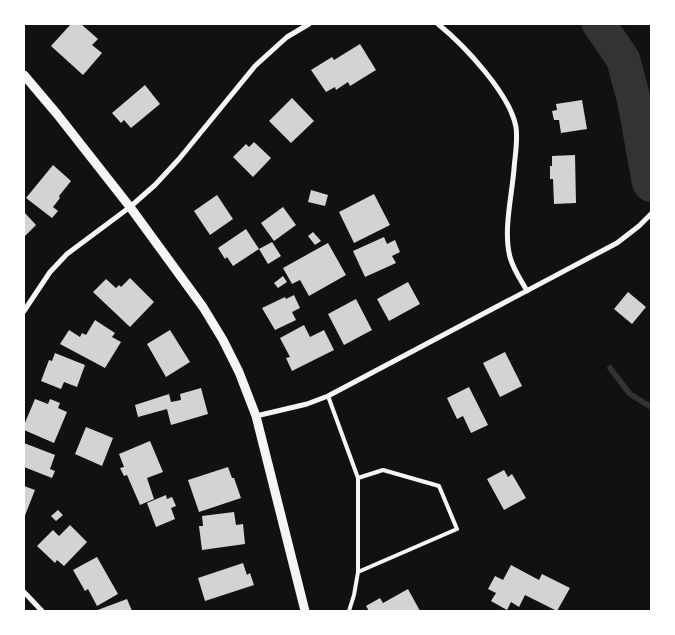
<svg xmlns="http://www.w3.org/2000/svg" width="675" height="635" font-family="'Nunito Sans',sans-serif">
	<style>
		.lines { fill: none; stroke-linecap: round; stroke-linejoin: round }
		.stream { stroke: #333; stroke-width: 5.5 }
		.river { stroke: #333; stroke-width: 34 }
		.building { fill: #d3d3d3 }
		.service { stroke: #f5f5f5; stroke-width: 4 }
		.minor { stroke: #f5f5f5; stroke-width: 5 }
		.tertiary { stroke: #f5f5f5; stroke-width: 9 }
	</style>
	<rect width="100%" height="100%" fill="#111"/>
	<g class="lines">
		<path class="stream" d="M610,368L630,394L651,407"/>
		<path class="river" d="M599,24L623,59L634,100L649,183L651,185"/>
	</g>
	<path class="building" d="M71,24H81L98,39L92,45L102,53L83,75L51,46Z
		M360,44L376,70L350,86L348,82L336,90L335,87L326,92L311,70L332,57L334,60Z
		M145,85L160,104L131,128L124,120L121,123L112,113Z
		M292,98L314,121L291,143L269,121Z
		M582,100L587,129L561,133L559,120H554L552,111L557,110L556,104Z
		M254,142L271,158L253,177L233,157L246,144L249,147Z
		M575,155L576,203L554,204L553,179H550V166H552V156Z
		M53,165L71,181L59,196L60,198L53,207L58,211L52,218L26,198Z
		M311,190L328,195L325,206L308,202Z
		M374,194L390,225L354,243L339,212Z
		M217,195L233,219L210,235L194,211Z
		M283,207L296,225L274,241L261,223Z
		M24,212L36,225L24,237Z
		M246,229L259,249L233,266L227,257L225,259L218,248Z
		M313,232L321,241L315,245L308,236Z
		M384,237L387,244L395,240L400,252L392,256L396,263L365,277L353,251Z
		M272,242L281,256L268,264L259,249Z
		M328,243L346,275L309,296L300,280L292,284L283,268Z
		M283,276L287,282L278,288L274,283Z
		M130,278L154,302L130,327L93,292L106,279L116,288L119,285L121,287Z
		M408,282L420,304L389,321L377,299Z
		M628,292L646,307L632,324L614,309Z
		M294,295L300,308L292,312L296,320L275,330L262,308L285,297L286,299Z
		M356,299L372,330L344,345L328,314Z
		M95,320L115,333L112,337L121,342L105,368L60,344L69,330L80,337L82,333L86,335Z
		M304,325L310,337L324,330L334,350L292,371L286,358L290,357L280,338Z
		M170,330L190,362L166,377L147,344Z
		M505,352L522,386L500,397L483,363Z
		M55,353L85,365L77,387L64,382L61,389L41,381L49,360L52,361Z
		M469,387L488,425L471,433L463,416L457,419L447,398Z
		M201,388L208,414L171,425L167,409L138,417L135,405L169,394L171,402L181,400L180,394Z
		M35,399L48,404L50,399L60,403L58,408L67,412L54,443L24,430V425Z
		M86,427L113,438L102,466L75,454Z
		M150,441L163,472L147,478L154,499L140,505L127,475L124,476L120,468L124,467L119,454Z
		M24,443L55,455L50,469L55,471L52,478L24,467Z
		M228,467L232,478H234L241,498L199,512L188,480Z
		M504,470L508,477L512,474L526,498L504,510L487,479Z
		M24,486L35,490L24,518Z
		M166,495L167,499L172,497L176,506L171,508L175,519L156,527L147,503Z
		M58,510L63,515L56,521L51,516Z
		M234,512L236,525L243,524L245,544L202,550L199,526H203L202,516Z
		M70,525L87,542L64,566L57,560L55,563L37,546L53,530L59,536Z
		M97,557L118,594L97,606L88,589L85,591L73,570Z
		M243,563L247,575L250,573L254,585L205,601L198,578Z
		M511,565L539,580L542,574L570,588L557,611L525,595L519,607L511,602L507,610L491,601L496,593L488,589L495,576L503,580Z
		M408,589L420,611H369L366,606L380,598L383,603Z
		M127,599L132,611H95Z"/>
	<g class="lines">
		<path class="service" d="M328,396L358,478V572L354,595L349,611
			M358,478L383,470L439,486L457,529L358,572"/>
		<path class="minor" d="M438,24C464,45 510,94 516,127C518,141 515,155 514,169C512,195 503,231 510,257C513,269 521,280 527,291
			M24,311L50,272L67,254L130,207L155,185L179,159L255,66L287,37L309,24
			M256,416L307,404L328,396L617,243L639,226L651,214
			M24,592L42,611"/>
		<path class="tertiary" d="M24,75L57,114L130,207L203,307L223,340L239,372L256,416L305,611"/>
	</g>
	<rect width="675" height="635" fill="none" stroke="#ffffff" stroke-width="50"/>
</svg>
